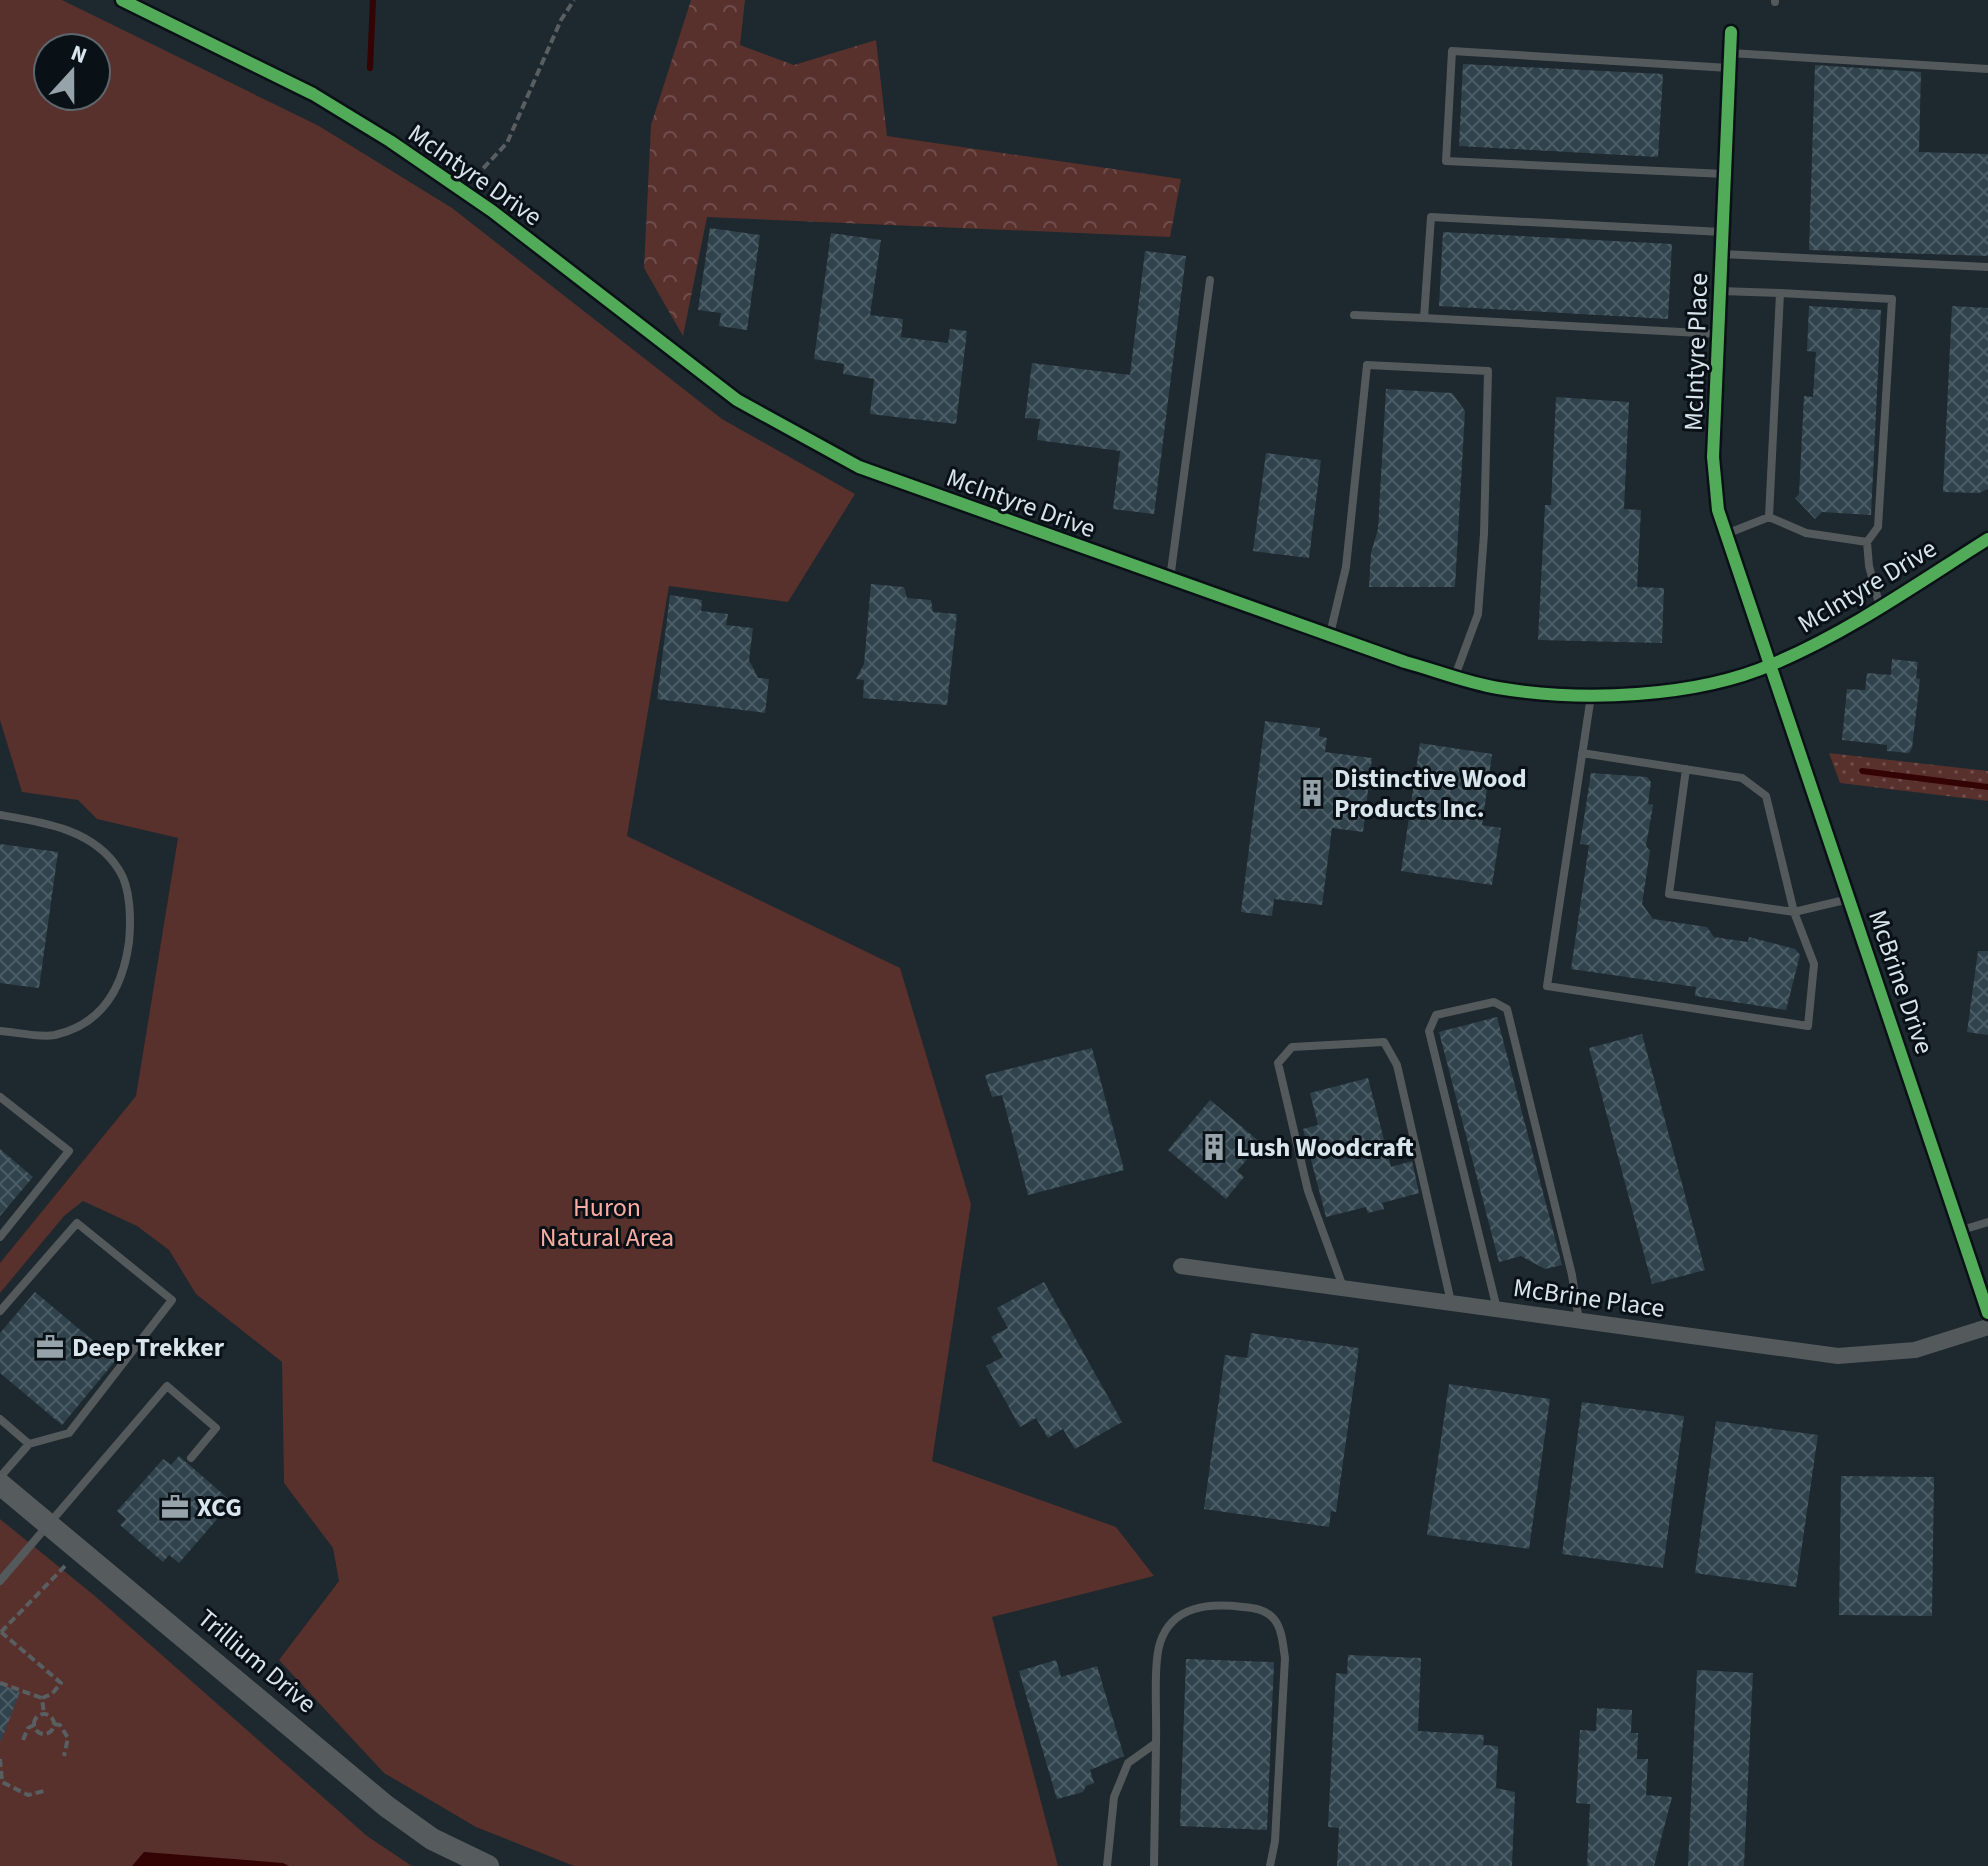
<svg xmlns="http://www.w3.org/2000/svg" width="1988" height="1866" font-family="'Source Sans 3',sans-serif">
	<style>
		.grass { fill: url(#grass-dots) }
		.forest { fill: url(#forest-crowns) }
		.green { fill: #58302c; fill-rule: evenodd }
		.water { fill: #340404 }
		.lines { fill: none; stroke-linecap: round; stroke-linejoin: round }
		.stream { stroke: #340404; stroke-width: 6 }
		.building { fill: url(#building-cross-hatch) }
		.path { stroke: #595e61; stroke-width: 4; stroke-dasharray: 8 4; stroke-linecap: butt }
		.lane { stroke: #54595c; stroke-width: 8 }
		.street { stroke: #54595c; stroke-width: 16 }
		.secondary { stroke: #565b5e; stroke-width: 22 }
		.cycleway-casing { stroke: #091116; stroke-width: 17 }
		.cycleway { stroke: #51ab58; stroke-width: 12 }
		.labels { text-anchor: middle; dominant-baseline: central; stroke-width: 6; stroke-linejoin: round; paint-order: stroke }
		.street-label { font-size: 26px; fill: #d9e5ed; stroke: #091116 }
		.poi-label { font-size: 26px; font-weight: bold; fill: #d9e5ed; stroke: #091116; text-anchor: start }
		.park-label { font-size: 26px; fill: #fbaca2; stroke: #091116 }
	</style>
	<defs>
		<pattern id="grass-dots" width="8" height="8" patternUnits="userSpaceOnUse" patternTransform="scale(2)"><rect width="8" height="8" fill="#58302c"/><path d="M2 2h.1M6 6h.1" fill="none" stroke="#6f4e4b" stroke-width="1.8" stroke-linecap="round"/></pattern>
		<pattern id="forest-crowns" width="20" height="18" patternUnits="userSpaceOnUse" patternTransform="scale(2)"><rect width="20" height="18" fill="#58302c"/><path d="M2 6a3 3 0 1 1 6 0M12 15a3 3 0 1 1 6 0" fill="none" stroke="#6f4e4b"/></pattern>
		<pattern id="building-cross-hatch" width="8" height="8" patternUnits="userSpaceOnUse" patternTransform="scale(2)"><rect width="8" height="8" fill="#30424c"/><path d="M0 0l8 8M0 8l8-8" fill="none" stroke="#4d5d66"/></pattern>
	</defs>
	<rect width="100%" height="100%" fill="#1d282f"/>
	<path class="grass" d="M1829,753L1988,771V801L1840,783Z"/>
	<path class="forest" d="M691,0H745L740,45L794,65L876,40L887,136L1181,179L1170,237L707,217L683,336L644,268L651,125Z"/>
	<path class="green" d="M0,0H62L319,126L452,208L722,419L855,494L788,602L669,586L627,836L900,968L971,1204L932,1461L1116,1527L1154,1576L992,1617L1058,1866H574L476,1827L384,1773L279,1660L339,1581L333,1548L284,1483L282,1362L196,1294L169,1250L137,1226L83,1201L64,1216L0,1293V1263L136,1096L178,838L97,819L78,800L22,792L0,720ZM48,48H96V96H48Z
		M0,1519L95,1596L367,1836L412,1866H0Z"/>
	<path class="water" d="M144,1852L283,1863L289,1866H132Z"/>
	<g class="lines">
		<path class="stream" d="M370,68L373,0
			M1862,771L1988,787"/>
	</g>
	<path class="building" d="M1463,64L1663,74L1658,157L1459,146Z
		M1815,65L1921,72L1919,152L1988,154V256L1809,250Z
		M710,228L760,235L747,330L719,326L721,313L698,310Z
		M1443,232L1672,244L1668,319L1439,306Z
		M831,233L881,240L870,315L903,319L901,337L948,343L950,329L967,331L956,424L870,414L874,379L843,374L844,364L814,359Z
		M1145,251L1186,256L1154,514L1113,509L1120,451L1037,440L1040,419L1025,418L1032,363L1130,375Z
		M1809,306L1881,310L1871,515L1822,512L1815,519L1795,498L1799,494L1804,396L1813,397L1816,352L1807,351Z
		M1952,306L1988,308V489L1979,493L1943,492Z
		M1386,389L1452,393L1465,411L1455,587H1369L1371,553L1378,529Z
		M1556,397L1629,402L1624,509L1641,510L1637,587L1664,588L1662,643L1538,640L1545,505H1551Z
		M1266,453L1321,460L1309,558L1253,551Z
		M871,584L904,587L907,598L931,600L933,612L957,614L947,705L863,698L864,680L856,679L864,664Z
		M670,595L702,600L701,611L728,614L726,625L753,628L749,660L758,678L769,679L765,713L657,699Z
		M1892,659L1918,662L1916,678L1920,679L1912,748L1909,753L1887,751V745L1842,740L1847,689L1865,690L1867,673L1891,675Z
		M1265,721L1320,728L1319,736L1327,738L1325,752L1372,758L1363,832L1332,828L1322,905L1274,899L1272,916L1241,912Z
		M1420,743L1492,754L1482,825L1501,828L1492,885L1401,871Z
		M1591,773L1647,777L1651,782L1648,804L1653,805L1646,846L1650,851L1642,904L1653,919L1707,927L1714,937L1748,942L1749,937L1795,949L1800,955L1786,1010L1695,996L1696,987L1571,969L1589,845L1580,844Z
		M0,844L58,852L39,988L0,983Z
		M1978,951H1988V1035L1967,1032Z
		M1497,1017L1562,1265L1545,1269L1521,1256L1499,1262L1439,1032Z
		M1642,1034L1705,1270L1652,1284L1589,1048Z
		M1092,1048L1124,1170L1028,1195L1002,1095L992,1097L985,1075Z
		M1368,1078L1391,1167L1412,1161L1419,1193L1382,1203L1384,1209L1368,1213L1366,1207L1326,1217L1303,1129L1318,1125L1310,1093Z
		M1210,1100L1261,1143L1237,1171L1244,1177L1226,1199L1168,1150Z
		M0,1149L33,1177L0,1216Z
		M1044,1282L1122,1422L1075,1449L1063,1429L1048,1438L1036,1418L1020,1427L986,1366L1003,1357L991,1337L1008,1328L997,1308Z
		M35,1292L116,1360L62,1425L0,1373V1333Z
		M1251,1333L1359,1348L1336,1512L1331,1511L1329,1527L1204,1509L1225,1355L1247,1358Z
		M1449,1384L1550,1399L1529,1549L1427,1535Z
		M1582,1402L1684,1416L1663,1568L1562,1554Z
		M1716,1421L1818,1435L1796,1587L1695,1573Z
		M179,1456L232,1502L179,1563L169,1555L163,1562L120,1525L126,1519L117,1511L163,1459L171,1465Z
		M1841,1476L1934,1477L1932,1616L1839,1615Z
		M1348,1655L1421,1658L1418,1731L1484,1735L1483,1745L1498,1746L1496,1788L1515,1792L1512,1866H1337L1339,1828L1328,1827L1336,1673L1347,1674Z
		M1186,1659L1274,1662L1267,1830L1180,1826Z
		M1056,1660L1061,1677L1097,1666L1124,1756L1090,1770L1094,1783L1086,1786L1083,1792L1057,1799L1019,1671Z
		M1697,1670L1753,1673L1744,1866H1688Z
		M0,1684L20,1692L1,1741H0Z
		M1597,1708L1632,1710L1631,1733H1638L1637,1759H1648L1646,1795L1672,1797L1654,1866H1587L1590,1804L1576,1803L1580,1730L1596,1731Z"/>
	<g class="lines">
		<path class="path" d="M475,177L507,143L561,20L574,0
			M1,1632L61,1683L52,1694L42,1698L44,1714
			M1,1632L65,1566
			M0,1683L42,1698
			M34 1724a10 10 0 1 1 20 0a10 10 0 1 1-20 0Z
			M54,1724L60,1725L68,1738L64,1756
			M23,1740L28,1728L34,1725
			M0,1759L2,1782L28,1795L44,1791"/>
		<path class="lane" d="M1775,2V0
			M1730,53L1988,69
			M1725,174L1446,161L1452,51L1729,68
			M1722,254L1988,267
			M1720,291L1780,293L1769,517L1726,534
			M1354,315L1424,318
			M1718,334L1424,318L1431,217L1722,232
			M1769,517L1806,533L1867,542L1878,527L1892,299L1780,293
			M1867,542L1869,566L1880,607
			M1170,579L1210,280
			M1330,634L1346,567L1367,365L1488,371L1484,534L1478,614L1455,676
			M1582,753L1742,778L1766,796L1794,912L1814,964L1808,1026L1547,986L1591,696
			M1686,769L1669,894L1794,912L1849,899
			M0,815C42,822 94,829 119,870C131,888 131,921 129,942C123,987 103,1024 55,1035C39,1038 16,1032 0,1031
			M0,1097L69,1151L0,1237
			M1962,1230L1988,1222
			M1343,1287L1308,1191L1278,1063L1292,1047L1384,1042L1397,1065L1451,1302
			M1497,1309L1429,1031L1436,1015L1494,1002L1507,1009L1572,1275L1579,1321
			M0,1311L77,1223L172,1300L69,1433L29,1444L0,1477
			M0,1419L29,1444
			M0,1581L167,1386L216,1428L191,1458
			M1107,1866L1114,1797L1128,1763L1156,1743C1157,1718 1153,1664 1160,1643C1172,1605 1210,1603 1243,1607C1253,1608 1264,1609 1272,1617C1282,1626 1283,1645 1285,1658L1275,1841L1270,1866
			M1154,1866L1156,1743"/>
		<path class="street" d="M122,0L313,94L390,141L492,211L737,400L859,467L1405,662C1435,670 1467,683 1498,688C1581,702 1695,698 1773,664C1849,632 1918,583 1988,539
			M1731,32L1713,457L1718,510L1988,1313
			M1181,1266L1838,1356L1915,1350L1988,1327"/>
		<path class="secondary" d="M0,1484L386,1806L432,1839L488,1866"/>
		<g class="cycleway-casing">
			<path id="cycleway" d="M122,0L313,94L390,141L492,211L737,400L859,467L1405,662C1435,670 1467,683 1498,688C1581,702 1695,698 1773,664C1849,632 1918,583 1988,539
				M1731,32L1713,457L1718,510L1988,1313"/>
		</g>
		<use href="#cycleway" class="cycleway"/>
	</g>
	<defs>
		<g id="building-bare" transform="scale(2.16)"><path d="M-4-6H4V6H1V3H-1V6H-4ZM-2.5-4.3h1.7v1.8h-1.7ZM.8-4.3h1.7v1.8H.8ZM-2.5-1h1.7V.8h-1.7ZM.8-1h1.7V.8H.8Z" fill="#97a3aa" stroke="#091116" stroke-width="2.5" paint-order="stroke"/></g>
		<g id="office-bare" transform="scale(2.16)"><path d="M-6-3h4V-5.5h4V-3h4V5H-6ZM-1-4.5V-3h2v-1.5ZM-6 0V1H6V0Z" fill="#97a3aa" stroke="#091116" stroke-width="2.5" paint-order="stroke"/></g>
	</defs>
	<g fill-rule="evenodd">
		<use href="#building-bare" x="1312" y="793"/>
		<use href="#building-bare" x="1214" y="1147"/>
		<use href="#office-bare" x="50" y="1347"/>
		<use href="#office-bare" x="175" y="1507"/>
	</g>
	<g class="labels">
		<g class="street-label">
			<text transform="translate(475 175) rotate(35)">McIntyre Drive</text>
			<text transform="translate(1696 352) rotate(-88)">McIntyre Place</text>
			<text transform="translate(1021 503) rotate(20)">McIntyre Drive</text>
			<text transform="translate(1867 586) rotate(-31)">McIntyre Drive</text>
			<text transform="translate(1901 982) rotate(71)">McBrine Drive</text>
			<text transform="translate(1589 1298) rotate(8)">McBrine Place</text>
			<text transform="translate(257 1661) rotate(40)">Trillium Drive</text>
		</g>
		<g class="poi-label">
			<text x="1334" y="778">Distinctive Wood<tspan x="1334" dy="30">Products Inc.</tspan></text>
			<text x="1236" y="1147">Lush Woodcraft</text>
			<text x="72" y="1347">Deep Trekker</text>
			<text x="197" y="1507">XCG</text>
		</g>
		<g class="park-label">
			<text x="607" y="1207">Huron<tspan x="607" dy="30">Natural Area</tspan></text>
		</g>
	</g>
	<g transform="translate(72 72) rotate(21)"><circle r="38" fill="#091116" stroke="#5c666c" stroke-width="2"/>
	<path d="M0-6L14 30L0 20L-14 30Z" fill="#97a3aa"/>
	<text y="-12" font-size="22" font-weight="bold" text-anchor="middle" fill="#d9e5ed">N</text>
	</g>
</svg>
